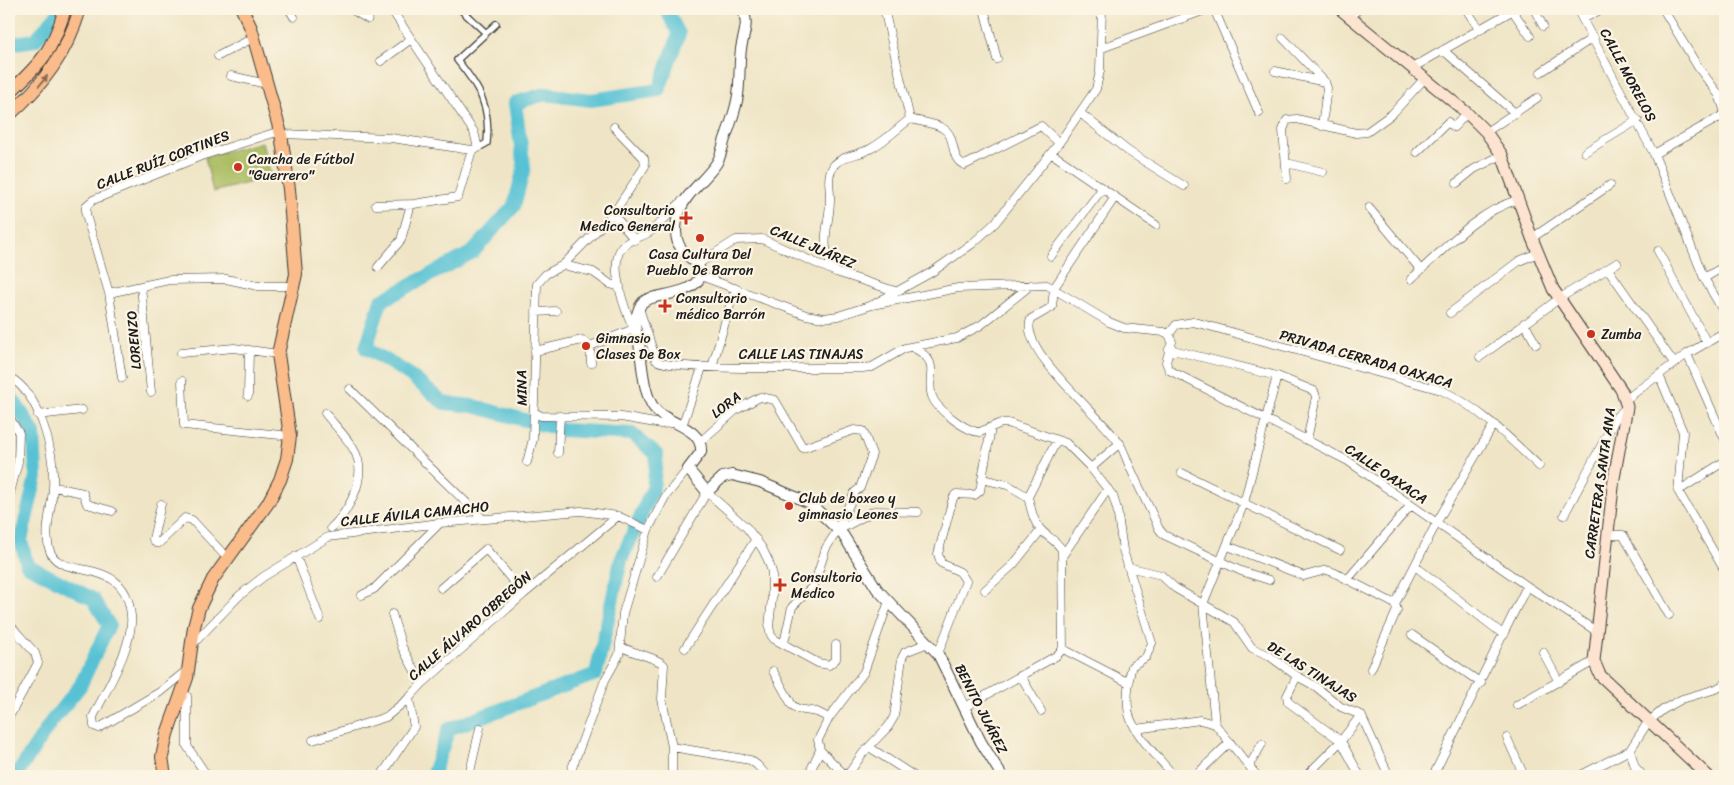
<svg xmlns="http://www.w3.org/2000/svg" width="1734" height="785" font-family="Sriracha,sans-serif">
	<style>
		.green { fill: #a9bc60; stroke: #626c3e }
		.lines { fill: none; stroke-linecap: round; stroke-linejoin: round }
		.river { stroke: #58c2d4; stroke-width: 14 }
		.pedestrian-casing { stroke: #3c3a36; stroke-width: 8 }
		.minor-casing { stroke: #3c3a36; stroke-width: 9 }
		.tertiary-casing { stroke: #3c3a36; stroke-width: 12 }
		.secondary-casing { stroke: #3c3a36; stroke-width: 13 }
		.primary-casing { stroke: #3c3a36; stroke-width: 14 }
		.pedestrian { stroke: #fff; stroke-width: 5.5 }
		.minor { stroke: #fff; stroke-width: 8 }
		.tertiary { stroke: #fff; stroke-width: 10 }
		.secondary { stroke: #fde4d1; stroke-width: 11 }
		.primary { stroke: #fabc8b; stroke-width: 12 }
		.oneway { fill: #8b6c54 }
		.poi-dot { fill: #c8321e; stroke: #fcf5e5; stroke-width: 2 }
		.labels { text-anchor: middle; dominant-baseline: central; stroke-width: 4.5; stroke-linejoin: round; paint-order: stroke }
		.street-label { font-size: 14px; fill: #1c1c1c; stroke: #fcf5e5 }
		.poi-label { font-size: 14px; fill: #1c1c1c; stroke: #fcf5e5; text-anchor: start }
	</style>
	<rect width="100%" height="100%" fill="#fcf5e5"/>
	<filter id="ink" filterUnits="userSpaceOnUse"><feTurbulence type="fractalNoise" baseFrequency=".02" numOctaves="2"/><feDisplacementMap in="SourceGraphic" scale="10" xChannelSelector="R" yChannelSelector="G"/><feConvolveMatrix kernelMatrix="1 2 1 2 8 2 1 2 1" color-interpolation-filters="sRGB"/></filter>
	<filter id="wash" filterUnits="userSpaceOnUse"><feTurbulence type="fractalNoise" baseFrequency=".0096" numOctaves="4" result="noise"/><feDisplacementMap in="SourceGraphic" scale="20" xChannelSelector="R" yChannelSelector="G"/><feGaussianBlur stdDeviation="1.12" result="paint"/><feColorMatrix in="noise" values="0 0 0 0 0 0 0 0 0 0 0 0 0 0 0 0 0 1.4 0 .05"/><feComposite in="paint" operator="in"/></filter>
	<g filter="url(#wash)">
		<rect width="100%" height="100%" fill="#efe5c6"/>
		<path class="green" d="M262,142L271,177L213,192L205,157Z"/>
		<g class="lines">
			<path class="river" d="M9,44L35,40L59,13L60,9
				M9,393L34,433L36,477L21,540L27,565L93,599L109,625L80,686L51,722L16,776
				M432,776L449,729L596,674L621,560L653,488L657,455L632,434L562,430L473,406L444,403L407,373L366,348L381,301L473,252L514,206L524,168L515,103L545,94L591,100L659,90L679,34L666,9"/>
		</g>
	</g>
	<g filter="url(#ink)">
		<g class="lines">
			<g class="pedestrian-casing">
				<path id="pedestrian" d="M460,9L486,33
					M478,148L487,143C491,106 479,87 457,60L496,24"/>
			</g>
			<g class="minor-casing">
				<path id="minor" d="M289,9L294,17
					M351,9L368,19
					M884,9L910,119
					M984,9L997,59
					M1214,9L1259,113
					M1466,9L1480,30
					M1534,9L1543,26
					M1577,9L1654,154L1704,278L1725,314
					M167,10V9
					M1512,10L1530,36
					M1349,17L1359,9
					M1583,19L1602,9
					M1283,38L1325,82L1327,88L1322,126
					M1102,48L1208,9
					M1443,50L1515,113
					M218,56L253,38
					M381,61L411,39
					M1412,68L1515,9
					M1275,71L1325,82
					M1541,72L1594,37
					M231,76L267,84
					M1080,113L1128,151L1184,186
					M910,119C921,122 936,123 944,129C957,137 949,160 965,165L1041,126L1059,143
					M1486,132L1537,98
					M281,134L391,138L472,150L478,148L474,132L391,9
					M1417,152L1448,122L1454,127L1467,113
					M1585,152L1638,120
					M1051,153L1156,225
					M1654,154L1720,117L1725,112L1719,95L1698,67L1663,9
					M1287,163L1323,172
					M1287,179L1283,130L1287,120L1297,119L1356,133L1367,132L1392,114L1425,78
					M1457,183L1474,169L1502,155
					M1115,197L1054,288L1052,307L1031,319C1017,349 1103,418 1119,443C1124,450 1126,459 1130,467C1139,488 1150,508 1159,529L1164,535L1241,571L1269,580
					M376,205L414,204L458,197L472,150
					M1369,208L1421,270
					M613,214L635,240
					M1532,238L1610,185
					M1658,251L1707,343
					M1051,256L1102,189
					M698,264L736,240L762,239L836,272L895,291
					M563,265L593,272L610,284L620,287
					M378,267L401,240L411,204
					M1608,269L1674,363
					M836,272C816,244 831,225 830,197C830,186 826,174 835,164C844,155 859,155 870,149C884,142 898,128 910,119
					M701,276L806,315L824,318L838,316L872,305L958,288L1047,285L1109,322L1124,328L1164,332L1169,334
					M1704,278L1725,266
					M1411,279C1443,251 1476,212 1517,200
					M141,286L151,392
					M109,293L169,280L226,279L258,286H294
					M876,303L932,272L972,244L995,223L1059,143L1096,89L1100,71L1102,9
					M639,308L656,360C666,372 835,367 862,368L872,367L905,348L957,338L981,325L1031,285
					M536,312L556,311
					M1450,313L1519,261L1538,253
					M1524,323L1536,344
					M1169,334L1172,342L1166,362L1169,370L1348,461L1527,586L1596,631
					M1169,334L1176,325L1193,322L1202,324L1441,390C1480,408 1509,438 1539,466
					M590,346L634,329C625,311 608,265 622,247C629,238 642,238 651,231C662,222 672,211 682,201
					M590,346L591,363
					M912,347C944,363 925,376 932,396C936,409 967,432 980,432L1001,423H1008L1066,443L1091,468L1113,496L1117,509L1123,550L1152,643L1146,657L1132,666C1128,680 1125,707 1131,720C1140,741 1160,759 1174,776
					M1169,349L1277,376L1314,391L1316,397L1307,440
					M535,351L582,340L590,346
					M181,353L234,348L278,354
					M1687,354L1725,440
					M1480,357L1560,298L1617,263
					M712,367L735,288
					M1659,375L1683,432L1678,491L1725,571
					M9,377C41,394 55,454 53,488C52,507 44,530 49,548C57,584 126,551 131,616C134,645 106,690 93,717L94,726L99,728L160,692L187,670
					M122,378L109,293L86,215V206L93,200L201,156L280,131
					M182,381L184,425L290,436
					M350,389L482,518
					M248,396L249,350
					M1625,400L1687,354L1725,332
					M534,412L541,416L621,417L661,424L675,423
					M325,413C334,425 347,437 354,450C369,476 349,511 331,528
					M38,415L82,410
					M9,417L19,433L18,462L9,497
					M682,426L702,368
					M700,442L736,410L760,397L775,400L803,448L854,430L863,431L872,454L860,488L855,492L837,531
					M558,453L560,416
					M527,462L533,439L537,284L546,274L563,265L613,214L645,166L644,158L614,127
					M1091,468L1120,443
					M1182,473L1340,550
					M982,479L1008,485L1028,497
					M54,487L83,493L87,504L112,511
					M1678,491L1725,461
					M161,504L153,539L156,543H159L185,518L192,520L228,559
					M1564,515L1617,416L1627,407
					M1607,535H1623L1669,615
					M1228,546L1304,576L1326,570L1333,572L1395,604
					M1063,555L1108,489
					M296,556L320,619
					M1415,566L1504,635
					M1128,567L1161,575L1175,588L1234,622L1252,648L1268,655L1297,676L1315,686L1341,707L1361,715L1389,776
					M657,577L707,492L747,528L762,548L768,560L772,572V598L769,627L771,635L774,639L818,663L829,665L836,659V645
					M1347,580L1411,505
					M441,588L486,549L524,594
					M985,590L1013,565L1041,530
					M362,595L374,589L440,523
					M1395,604L1437,522L1494,424
					M392,614L402,647L422,684
					M9,624L35,653L38,663L9,717
					M1412,635L1481,683
					M784,643L792,607L814,585L826,548L837,531L874,511L918,512
					M193,644L239,596L263,577L328,537L440,523L581,511L618,516L648,530
					M621,647C631,652 660,659 664,665L662,699L672,747V776
					M685,648L756,539
					M1063,649L1129,683
					M1543,652L1559,682
					M938,654L966,581L960,572L941,563L938,554L953,498L956,494L975,495L980,491L991,428
					M1371,669L1397,610L1395,604
					M773,671L792,705L798,709L817,712L829,718L818,740L820,750
					M1021,676L1041,711
					M1297,676L1287,696L1288,702L1341,741L1360,776
					M182,693L187,696V746L207,776
					M1517,705L1594,661
					M965,707L1056,656L1063,649L1062,550C1057,541 1049,538 1042,531C1033,522 1031,508 1028,497L1057,440
					M829,718L864,672L889,601
					M1136,729L1200,720L1215,724
					M1507,738L1524,776
					M313,740L386,717L409,698L422,684L524,594L618,516
					M672,747L750,760L757,765L767,776
					M869,747L914,776
					M820,750L846,776
					M1630,750L1635,767L1643,776
					M1249,766L1262,744
					M381,776L414,727L409,698
					M469,776L480,728
					M569,776L605,680L619,655L623,613L648,530L665,497L688,469
					M808,776L820,750
					M847,776L863,753L888,727L894,717L902,658L905,652L928,643
					M1195,776L1230,742
					M1257,776L1215,724L1203,604L1244,503L1277,376
					M1306,776L1341,741L1361,715
					M1433,776L1527,586
					M1579,776L1630,750L1648,722L1664,709L1682,699L1716,689L1725,684"/>
			</g>
			<g class="tertiary-casing">
				<path id="tertiary" d="M742,9C750,23 743,35 741,49C739,65 740,80 738,95C736,110 730,125 725,139C722,148 721,157 716,164C702,184 682,195 677,220C670,259 701,254 701,276C690,298 652,292 642,303C639,307 637,314 636,318C635,326 635,330 638,337C642,357 642,394 655,409C667,424 703,427 701,452L688,469L707,492L723,477L732,475L760,482L810,503L843,535L877,589L938,654L981,742L1002,776"/>
			</g>
			<g class="secondary-casing">
				<path id="secondary" d="M1340,9L1467,113L1486,132L1502,155L1532,238L1553,289L1622,391L1627,407L1614,478L1594,661L1600,675L1708,776"/>
			</g>
			<g class="primary-casing">
				<path id="primary" d="M9,93C41,63 52,52 65,9
					M9,115C43,85 67,53 80,9
					M165,776L162,757L167,734L187,678L194,627L199,608L213,579L268,503L280,480L287,459L290,436L278,354L296,274L289,189L281,134L251,28L242,9"/>
			</g>
			<use href="#pedestrian" class="pedestrian"/>
			<use href="#minor" class="minor"/>
			<use href="#tertiary" class="tertiary"/>
			<use href="#secondary" class="secondary"/>
			<use href="#primary" class="primary"/>
		</g>
		<defs><path id="oneway-solid" d="M-6-.8H1V-3.2L6.5 0L1 3.2V.8H-6Z" transform="scale(1.25)"/></defs>
		<use class="oneway" href="#oneway-solid" transform="translate(43 81) rotate(-51)"/>
	</g>
	<g class="poi-dot">
		<circle cx="238" cy="167" r="5"/>
		<path d="M683.5 210.5h5v5h5v5h-5v5h-5v-5h-5v-5h5z"/>
		<circle cx="700" cy="238" r="5"/>
		<path d="M662.5 298.5h5v5h5v5h-5v5h-5v-5h-5v-5h5z"/>
		<circle cx="1591" cy="334" r="5"/>
		<circle cx="586" cy="346" r="5"/>
		<circle cx="789" cy="506" r="5"/>
		<path d="M777.5 577.5h5v5h5v5h-5v5h-5v-5h-5v-5h5z"/>
	</g>
	<g class="labels">
		<g class="street-label">
			<text transform="translate(1628 75) rotate(62)">CALLE MORELOS</text>
			<text transform="translate(163 160) rotate(-21)">CALLE RUÍZ CORTINES</text>
			<text transform="translate(813 247) rotate(23)">CALLE JUÁREZ</text>
			<text transform="translate(134 340) rotate(-95)">LORENZO</text>
			<text x="801" y="354">CALLE LAS TINAJAS</text>
			<text transform="translate(1366 359) rotate(16)">PRIVADA CERRADA OAXACA</text>
			<text transform="translate(522 388) rotate(-91)">MINA</text>
			<text transform="translate(726 405) rotate(-38)">LORA</text>
			<text transform="translate(1386 474) rotate(34)">CALLE OAXACA</text>
			<text transform="translate(1600 483) rotate(-82)">CARRETERA SANTA ANA</text>
			<text transform="translate(415 514) rotate(-6)">CALLE ÁVILA CAMACHO</text>
			<text transform="translate(470 626) rotate(-41)">CALLE ÁLVARO OBREGÓN</text>
			<text transform="translate(1312 672) rotate(32)">DE LAS TINAJAS</text>
			<text transform="translate(981 709) rotate(63)">BENITO JUÁREZ</text>
		</g>
		<g class="poi-label">
			<text x="248" y="159">Cancha de Fútbol<tspan x="248" dy="16">"Guerrero"</tspan></text>
			<text x="675" y="210" text-anchor="end">Consultorio<tspan x="675" dy="16">Medico General</tspan></text>
			<text x="700" y="254" text-anchor="middle">Casa Cultura Del<tspan x="700" dy="16">Pueblo De Barron</tspan></text>
			<text x="676" y="298">Consultorio<tspan x="676" dy="16">médico Barrón</tspan></text>
			<text x="1601" y="334">Zumba</text>
			<text x="596" y="338">Gimnasio<tspan x="596" dy="16">Clases De Box</tspan></text>
			<text x="799" y="498">Club de boxeo y<tspan x="799" dy="16">gimnasio Leones</tspan></text>
			<text x="791" y="577">Consultorio<tspan x="791" dy="16">Medico</tspan></text>
		</g>
	</g>
	<rect width="1734" height="785" fill="none" stroke="#fcf5e5" stroke-width="30"/>
</svg>
